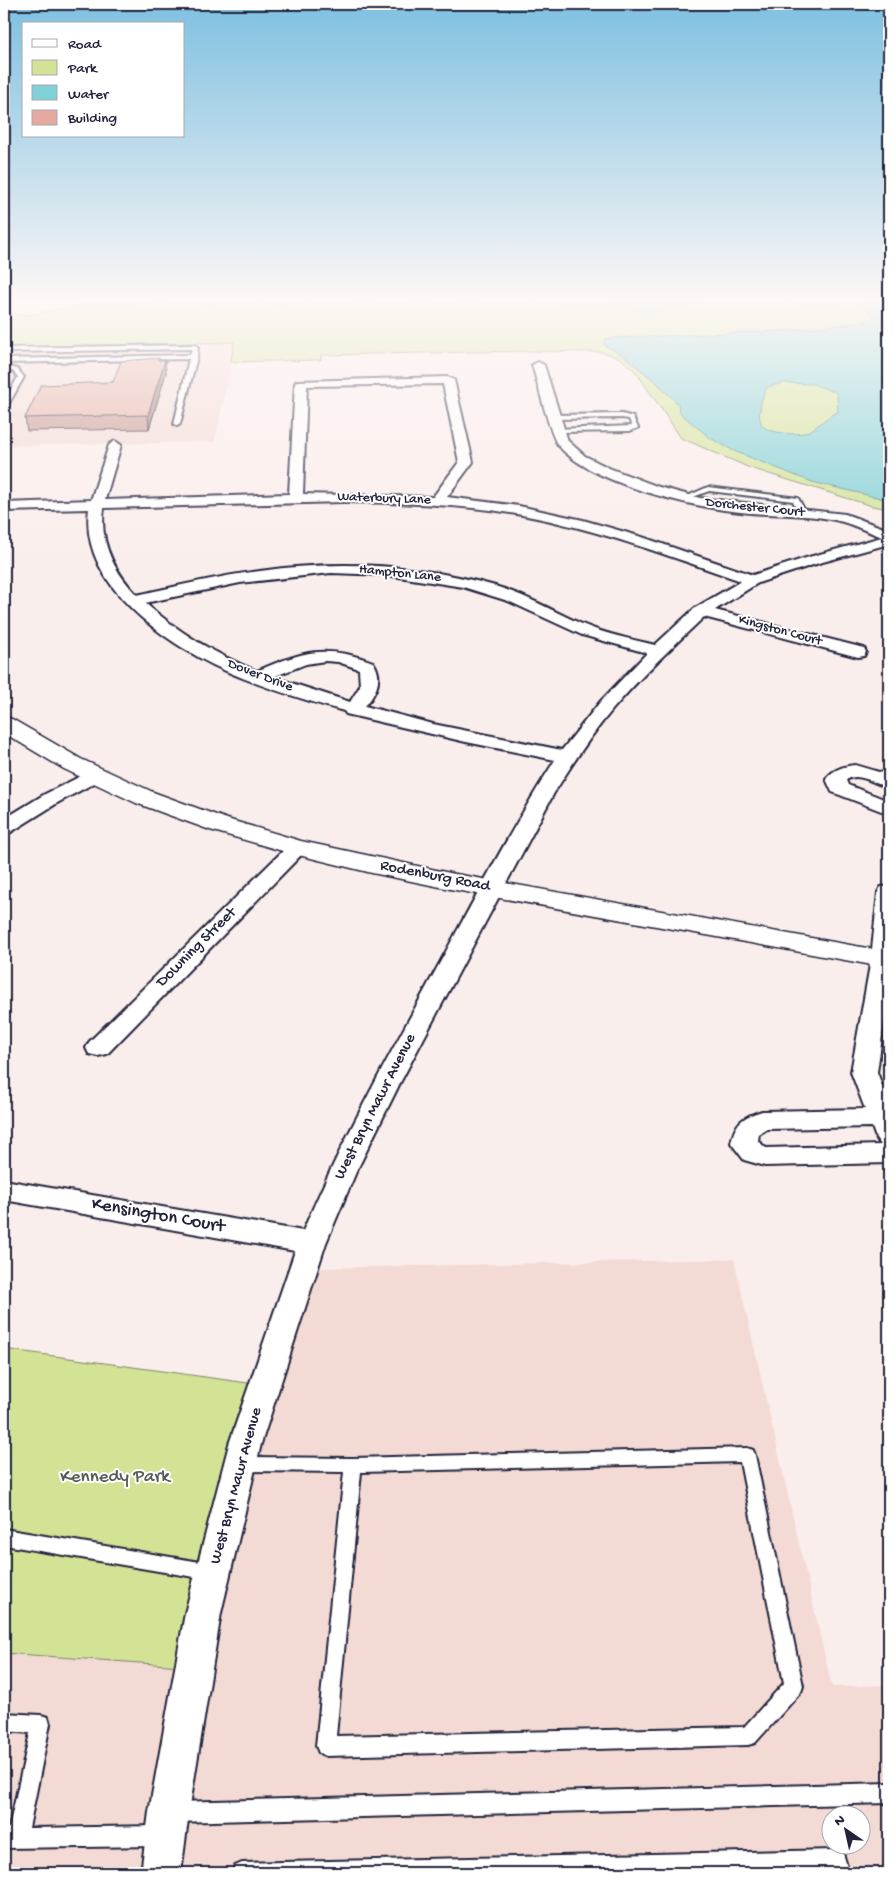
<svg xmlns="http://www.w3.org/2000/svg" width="893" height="1877" font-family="'Gochi Hand',sans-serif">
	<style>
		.built { fill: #f3dad5; fill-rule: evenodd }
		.green { fill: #d2e396; stroke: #7a8268 }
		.water { fill: #80d1d6; stroke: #5a8b98; fill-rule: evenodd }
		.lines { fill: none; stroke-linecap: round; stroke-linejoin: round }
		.service-casing { stroke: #22223b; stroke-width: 4 }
		.minor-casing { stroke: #22223b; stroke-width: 4 }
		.tertiary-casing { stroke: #22223b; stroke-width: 3 }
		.service { fill: #fff; fill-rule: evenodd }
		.minor { fill: #fff; fill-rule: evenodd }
		.tertiary { fill: #fff; fill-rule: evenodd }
		.wall { fill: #c49289; stroke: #22223b }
		.shaded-wall { fill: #a0776f; stroke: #22223b }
		.building { fill: #e4aa9f; stroke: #22223b }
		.labels { text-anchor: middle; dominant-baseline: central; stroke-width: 4; stroke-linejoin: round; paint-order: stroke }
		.far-street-label { font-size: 14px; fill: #22223b; stroke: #fff }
		.street-label { font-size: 16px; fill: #22223b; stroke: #fff }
		.near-street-label { font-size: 19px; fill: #22223b; stroke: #fff }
		.near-park-label { font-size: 19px; fill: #575c56; stroke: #fff }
	</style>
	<rect width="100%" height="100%" fill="#faeeec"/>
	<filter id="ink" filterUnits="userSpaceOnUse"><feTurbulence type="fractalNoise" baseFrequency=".02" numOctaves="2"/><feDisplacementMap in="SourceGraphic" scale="10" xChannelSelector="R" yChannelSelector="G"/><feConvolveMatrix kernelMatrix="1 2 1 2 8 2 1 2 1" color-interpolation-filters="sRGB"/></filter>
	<g filter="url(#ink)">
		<path class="built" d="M235,342L215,442L4,446V347Z
			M734,1259L832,1687L889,1685V1873H178L184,1801L250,1456L312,1268ZM830,1814H860V1844H830Z
			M4,1653L181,1666L148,1849L146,1873H4Z"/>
		<path class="green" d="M97,302H889V509L872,506L750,468L681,438L636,372L620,358L601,352L531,351L321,355V360L231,362L234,342L4,347V314L29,315Z
			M4,1349L255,1384L181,1666L4,1653Z"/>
		<path class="water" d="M611,302H701L654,311L637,310Z
			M865,303H889V500L812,482L734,451L710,438L680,413L678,404L658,384L623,355L604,345L605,339L614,338L782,331L857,323L873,319L872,314L864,307ZM784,383L813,384L837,393L838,412C825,416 817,430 803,433C794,435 767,433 762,425C756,416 762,396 767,387Z"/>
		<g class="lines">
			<g class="service-casing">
				<path id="service" d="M195,345L198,347L197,357L180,424L177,426L174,424L189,359L4,363V359L190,355L192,349L4,352V348Z
					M4,366L17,369L24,377L7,407L4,409V402L18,377L13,371L4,370Z
					M622,414L633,417L638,428L630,431L558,432L556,431V429L632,426L629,419L622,418L554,419L551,417L554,415Z
					M708,487L798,498L806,513L799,515L793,501L709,491L688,499L683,498Z
					M747,1448L753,1450L755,1455L803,1686L801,1692L755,1743L748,1745L326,1756L319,1753L316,1746L344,1472L242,1471L236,1469L234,1464L236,1459L242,1457L353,1458ZM740,1462L784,1683L744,1727L336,1736L361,1472Z
					M4,1529L212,1564L218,1566L221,1572L218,1578L212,1580L4,1545Z
					M4,1713L41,1715L48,1717L50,1724L29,1828L159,1826L166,1829L169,1836L166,1843L159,1846L4,1848V1828H9L30,1733L4,1731Z
					M889,1783V1803L174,1822L167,1819L164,1812L167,1805L174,1802Z
					M836,1850L843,1853L849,1873H829L828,1870L694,1873H232L235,1866L242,1863Z"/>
			</g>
			<g class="minor-casing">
				<path id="minor" d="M538,362L544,365L568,441L585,456L609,468L659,487L700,498L845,514L889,530V544L819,563L758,583L715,610L864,648L866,652L864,656L858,657L704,617C673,646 641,676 613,709C591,735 572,764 554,793L400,1083L356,1172L326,1243L261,1444L221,1613L189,1812L181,1873H141L149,1812L185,1613L229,1444L295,1251L4,1200V1180L303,1231C342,1140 390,1054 437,968C475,898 512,827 555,760L466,742L346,714L344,711C305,700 265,688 228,672C167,644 79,585 89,509L4,511V503L91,500L109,445L115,441L121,445L105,500L289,494L295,383L297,381L448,377L454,380L473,462L447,497L519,506L583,520L642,537L753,575L809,557L882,537C869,532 856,526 843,522C811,513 774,516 740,512C692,507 589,483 558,445C550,436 537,379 532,365ZM443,384L459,462L433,497L303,494L307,386ZM343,502C402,503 463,504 522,515C597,529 669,556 741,581L695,608L655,645C630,639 605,634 582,624C553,611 526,595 495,586C418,564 339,560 260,571C218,576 178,586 137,595C114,571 99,543 104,508ZM331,573L386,575L463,587L508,601L582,635L647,653L600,702L562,750L433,724L365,706C376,694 384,678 373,662C326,644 302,651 257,671C216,655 178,632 145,603L240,583ZM325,661L338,662L359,669L360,686L350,702L273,677L306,664Z
					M855,765L889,775V788C876,785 859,771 846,780L848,785L889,801V814L832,792L826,779C833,769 844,766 855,765Z
					M93,770L100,772L103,776L100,780L59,802L11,832L4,834V819L45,794Z
					M297,842L304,844L307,848L304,852L107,1054L98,1056L89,1054L86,1048L89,1042L290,844Z
					M889,886V987L877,1072L889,1105V1163L765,1166L744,1160L731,1143C735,1123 742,1117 762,1111L865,1109L851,1072L871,959L878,892L881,887ZM872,1127L876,1138L881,1145L766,1148L758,1141L759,1134L767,1129Z"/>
			</g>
			<g class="tertiary-casing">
				<path id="tertiary" d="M4,717L12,719L81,759L153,792L227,819L301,841L450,873L889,952V968L450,889L372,873L286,852L210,830L136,803L64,769L4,733Z"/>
			</g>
			<use href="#service" class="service"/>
			<use href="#minor" class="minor"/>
			<use href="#tertiary" class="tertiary"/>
		</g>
		<path class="wall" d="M159,358V360H165L166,373L149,429L27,431L25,418L113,382Z"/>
		<path class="shaded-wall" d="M165,360L166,373L149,429L148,415Z"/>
		<path class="building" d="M159,358L158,360H165L148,415L25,418L41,385L113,382L121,361Z"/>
	</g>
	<linearGradient id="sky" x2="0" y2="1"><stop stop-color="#7ec0e1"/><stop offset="0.53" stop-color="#fdf7f6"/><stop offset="1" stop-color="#fdf7f6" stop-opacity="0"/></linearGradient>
	<rect width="893" height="565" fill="url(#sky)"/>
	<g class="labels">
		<g class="far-street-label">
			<text transform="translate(384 499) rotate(2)">Waterbury Lane</text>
			<text transform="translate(755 508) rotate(6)">Dorchester Court</text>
			<text transform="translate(400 574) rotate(6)">Hampton Lane</text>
			<text transform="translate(780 631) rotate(15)">Kingston Court</text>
			<text transform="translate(260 676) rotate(21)">Dover Drive</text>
		</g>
		<g class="street-label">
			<text transform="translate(435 877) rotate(11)">Rodenburg Road</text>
			<text transform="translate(197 948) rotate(-45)">Downing Street</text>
			<text transform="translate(376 1107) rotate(-63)">West Bryn Mawr Avenue</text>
			<text transform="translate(237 1486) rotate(-75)">West Bryn Mawr Avenue</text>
		</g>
		<g class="near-street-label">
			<text transform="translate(158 1216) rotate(10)">Kensington Court</text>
		</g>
		<g class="near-park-label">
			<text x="115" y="1477">Kennedy Park</text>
		</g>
	</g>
	<rect width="893" height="1877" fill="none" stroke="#fff" stroke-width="20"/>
	<rect x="10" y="10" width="873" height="1857" fill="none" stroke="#22223b" stroke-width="2" filter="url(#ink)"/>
	<rect x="22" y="22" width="162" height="115" fill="#ffffff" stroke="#a7a7b1"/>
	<rect x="32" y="39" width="25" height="8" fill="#ffffff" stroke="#a7a7b1"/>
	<text x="68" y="48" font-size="15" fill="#22223b">Road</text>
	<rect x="32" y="60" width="25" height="15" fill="#d2e396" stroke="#a7a7b1"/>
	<text x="68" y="72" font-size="15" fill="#22223b">Park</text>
	<rect x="32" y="85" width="25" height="15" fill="#80d1d6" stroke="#a7a7b1"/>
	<text x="68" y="98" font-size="15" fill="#22223b">Water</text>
	<rect x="32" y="110" width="25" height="15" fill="#e4aa9f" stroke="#a7a7b1"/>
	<text x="68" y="122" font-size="15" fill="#22223b">Building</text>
	<g transform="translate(846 1830) rotate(326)"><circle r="24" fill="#ffffff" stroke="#a7a7b1"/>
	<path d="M0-4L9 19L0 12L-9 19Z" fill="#22223b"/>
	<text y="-8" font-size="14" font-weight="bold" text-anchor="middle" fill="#22223b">N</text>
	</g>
</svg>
